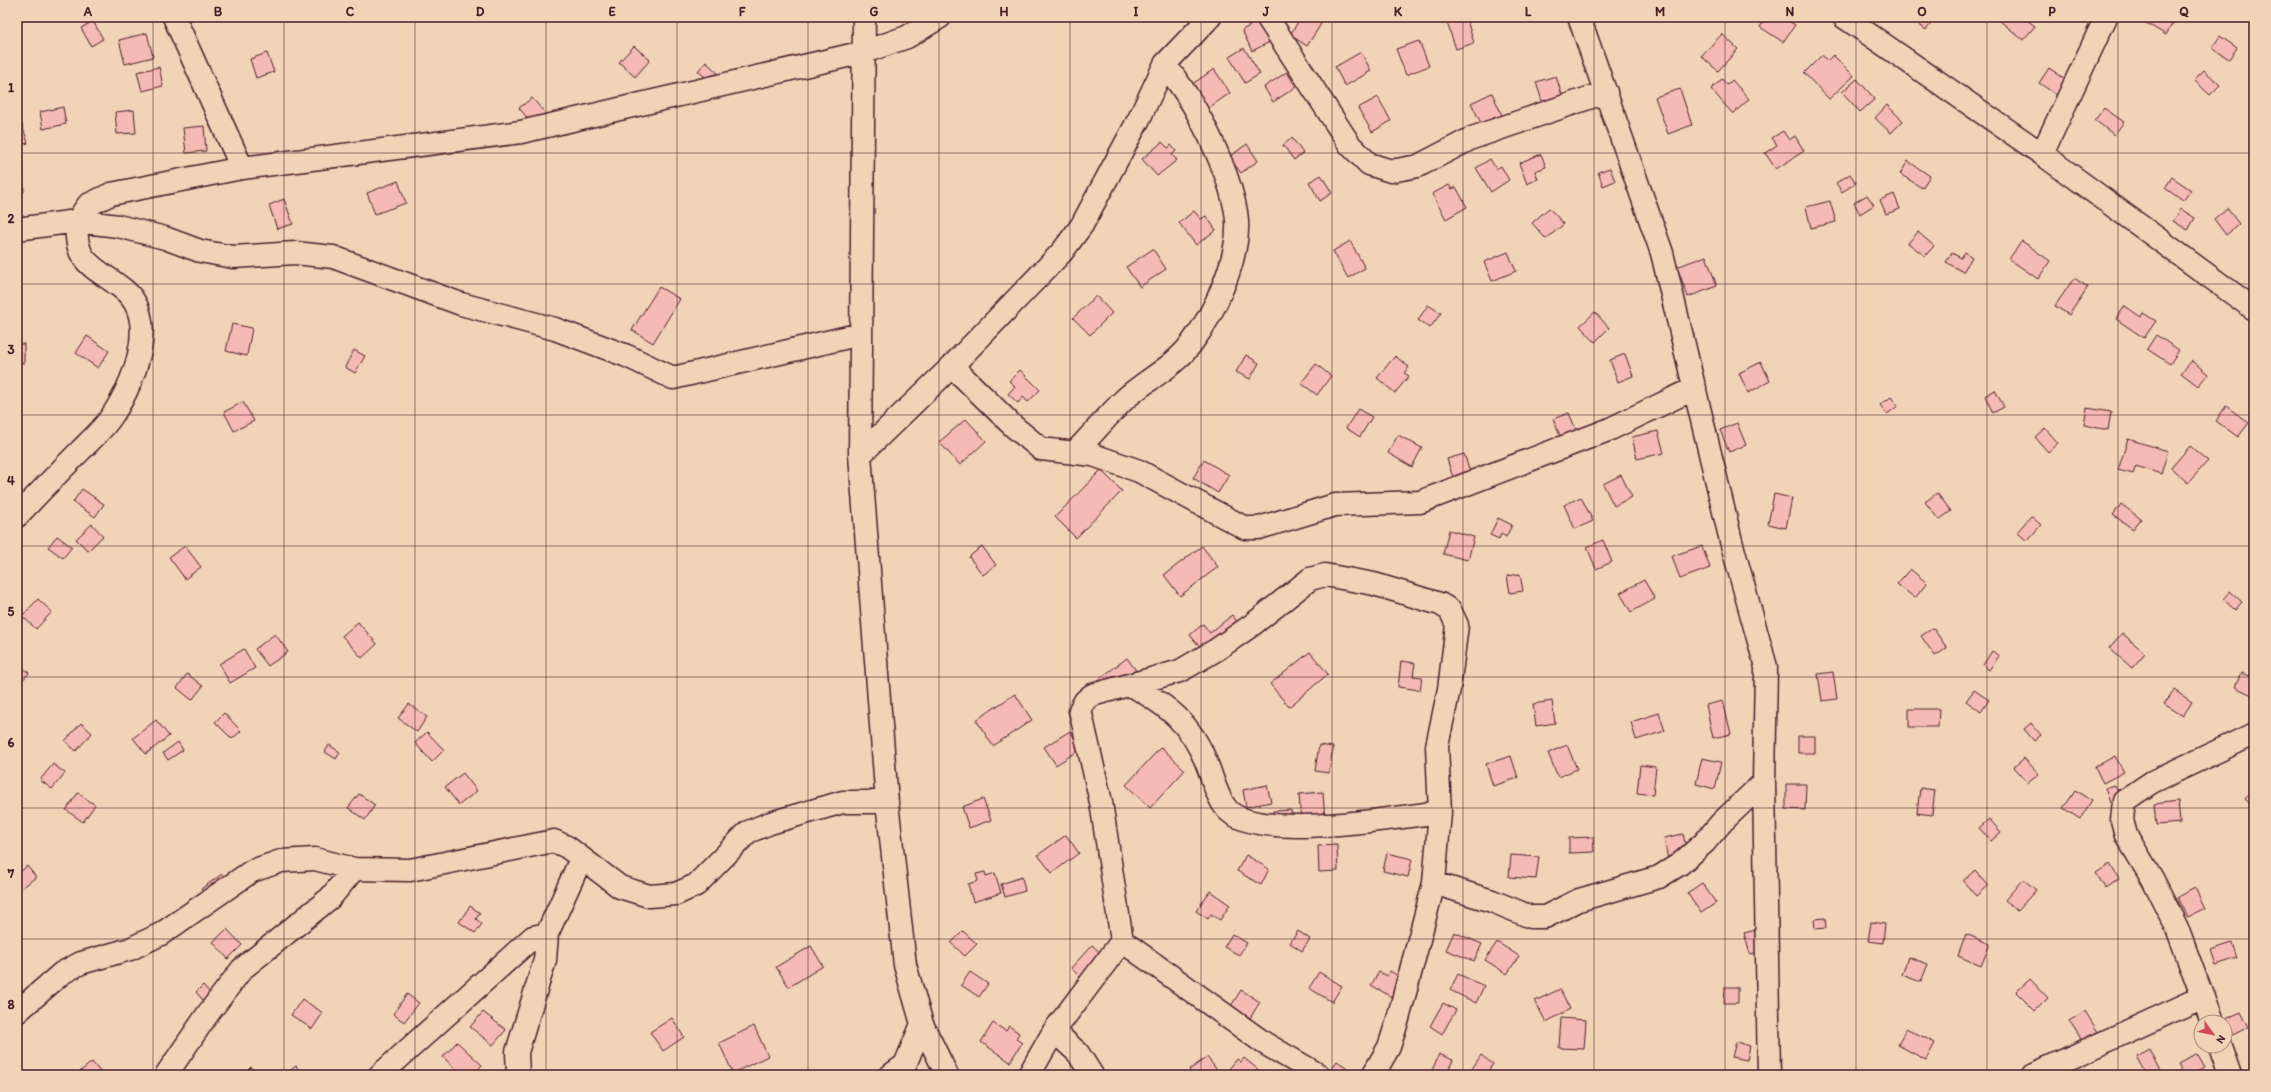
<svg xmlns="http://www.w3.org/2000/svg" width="2271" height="1092" font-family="Itim,sans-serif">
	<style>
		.building { fill: #f5bab4; stroke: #4a1f2b }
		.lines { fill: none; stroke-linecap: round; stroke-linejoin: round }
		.minor-casing { stroke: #4a1f2b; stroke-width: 25 }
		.minor { stroke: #f1d3b7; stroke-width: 22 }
		.grid { fill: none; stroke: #4a1f2b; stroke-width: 1; stroke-opacity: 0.55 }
		.neatline { fill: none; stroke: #4a1f2b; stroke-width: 1.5 }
		.grid-label { font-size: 13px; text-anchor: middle; font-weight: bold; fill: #4a1f2b }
	</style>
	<rect width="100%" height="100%" fill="#f1d3b7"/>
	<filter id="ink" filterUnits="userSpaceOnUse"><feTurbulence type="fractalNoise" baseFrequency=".025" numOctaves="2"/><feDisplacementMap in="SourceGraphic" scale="8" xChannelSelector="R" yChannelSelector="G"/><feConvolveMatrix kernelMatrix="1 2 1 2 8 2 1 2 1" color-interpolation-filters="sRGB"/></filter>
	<g filter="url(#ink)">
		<path class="building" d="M588,17H599L594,23Z
			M1256,17L1270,42L1252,51L1242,30L1250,26L1247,21Z
			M1301,17H1310L1321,24L1307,46L1290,35Z
			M1454,17H1466L1474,43L1456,49L1446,20Z
			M1767,17H1783L1795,25L1783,42L1760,27Z
			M1909,17H1936L1926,30Z
			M2002,17H2023L2035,26L2023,40L1999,20Z
			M2146,17H2167L2174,21L2166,35L2143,21Z
			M93,21L103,39L91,46L81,28Z
			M147,33L153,57L125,64L119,40Z
			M1722,34L1738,49L1718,71L1701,56Z
			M2220,36L2237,48L2229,59L2212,48Z
			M1419,41L1429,66L1406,75L1396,49Z
			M634,46L650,60L635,77L619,62Z
			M1244,48L1260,74L1245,83L1229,57Z
			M1361,52L1371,71L1345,86L1335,67Z
			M267,53L274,72L256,78L250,59Z
			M1822,55L1827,61L1833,55L1854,76L1829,99L1804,73Z
			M706,62L720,75L712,83L698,71Z
			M159,67L163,86L142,91L137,72Z
			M2049,68L2071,83L2061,98L2039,83Z
			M1214,69L1230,93L1207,109L1191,85Z
			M2204,70L2220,85L2210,95L2194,80Z
			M1287,72L1296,87L1273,102L1264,87Z
			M1556,76L1565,105L1545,111L1536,82Z
			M1722,79L1727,85L1732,80L1749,99L1733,114L1711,89Z
			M1857,79L1875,99L1860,112L1842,92Z
			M1680,89L1692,125L1668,134L1655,97Z
			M1492,93L1502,115L1482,125L1471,103Z
			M1378,97L1391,121L1372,132L1358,108Z
			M532,98L546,114L533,125L519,108Z
			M1887,105L1903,121L1891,133L1875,118Z
			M63,107L66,124L43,129L40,112Z
			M2104,108L2124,122L2114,135L2095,120Z
			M134,110L136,133L117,134L115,112Z
			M22,125L28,143L17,146V126Z
			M204,126L206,151L186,153L183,128Z
			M1783,131L1789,140L1795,136L1804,151L1776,169L1765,153L1777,145L1772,138Z
			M1292,138L1303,153L1294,160L1283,145Z
			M1162,142L1168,148L1171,145L1176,151L1172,155L1177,160L1157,176L1142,159Z
			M1247,144L1258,161L1241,173L1229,157Z
			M1541,154L1546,167L1535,171L1538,179L1527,184L1519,163Z
			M1490,159L1496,169L1501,166L1509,180L1491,192L1476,168Z
			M1908,161L1930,176L1922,188L1900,174Z
			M17,163H23L24,192H17Z
			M1610,168L1615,181L1603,186L1598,172Z
			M1850,174L1856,183L1842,192L1836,183Z
			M1321,175L1332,193L1320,201L1309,182Z
			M2172,177L2191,190L2183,201L2165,188Z
			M398,181L406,203L375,214L367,193Z
			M1449,185L1452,189L1456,187L1467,207L1446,219L1432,194Z
			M1894,194L1900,209L1886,214L1880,200Z
			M1867,195L1874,205L1860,214L1854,203Z
			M284,199L293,224L277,229L269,205Z
			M1830,201L1836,222L1811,228L1806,207Z
			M1549,208L1564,224L1546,239L1532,223Z
			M2227,208L2239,224L2226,235L2214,219Z
			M2181,209L2195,218L2188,230L2173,221Z
			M1194,211L1201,219L1206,216L1216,230L1196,245L1179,223Z
			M1918,232L1934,246L1925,256L1908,243Z
			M1350,241L1365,268L1348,278L1333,251Z
			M2022,241L2050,261L2038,279L2009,259Z
			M1153,249L1166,269L1140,287L1126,267Z
			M1508,252L1516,271L1492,281L1484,262Z
			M1965,252L1972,257L1963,272L1946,262L1952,253L1961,258Z
			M1706,256L1717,286L1688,297L1677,267Z
			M2074,278L2088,287L2069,315L2055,306Z
			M659,287L680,299L653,343L632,330Z
			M1096,296L1112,313L1090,335L1073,318Z
			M1428,305L1441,313L1430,328L1418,320Z
			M2125,306L2141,317L2143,313L2156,321L2144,338L2116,319Z
			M17,308V344H24V363H17Z
			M1595,312L1609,328L1595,342L1580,326Z
			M232,324L252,328L247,356L226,351Z
			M2156,335L2179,350L2170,364L2147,349Z
			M87,336L109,351L98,368L76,353Z
			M354,350L365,356L355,373L345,367Z
			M1625,354L1633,376L1618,382L1610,360Z
			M1246,355L1259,363L1250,379L1236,372Z
			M1395,356L1409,367L1404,373L1409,376L1395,393L1377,378Z
			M2192,361L2208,374L2198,386L2181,373Z
			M1761,362L1770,381L1748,393L1739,373Z
			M1316,364L1331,376L1317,395L1301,383Z
			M1020,370L1040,390L1028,402L1023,397L1018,403L1008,394L1015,386L1009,381Z
			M1995,390L2004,407L1993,413L1985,396Z
			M1891,397L1898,406L1887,414L1880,405Z
			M243,402L254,421L234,431L224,412Z
			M2226,406L2249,423L2238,437L2216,421Z
			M2087,408L2111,412L2108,430L2084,425Z
			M1358,409L1372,417L1360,437L1346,428Z
			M1569,413L1579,437L1563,443L1553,419Z
			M966,419L986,441L960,465L939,442Z
			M1737,423L1746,445L1729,452L1720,430Z
			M2045,428L2058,443L2048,452L2035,437Z
			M1658,431L1664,453L1637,459L1632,437Z
			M1398,435L1422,448L1412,467L1388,453Z
			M2128,439L2168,451L2161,474L2136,466L2133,474L2118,470Z
			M2190,446L2208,461L2188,483L2171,468Z
			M1464,454L1472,478L1455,484L1447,459Z
			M1204,460L1229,475L1218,493L1193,478Z
			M1101,470L1122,491L1076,538L1055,517Z
			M1621,475L1632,497L1614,506L1603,484Z
			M82,489L104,504L95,517L73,502Z
			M1937,493L1951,511L1939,520L1925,502Z
			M1774,494L1792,498L1786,528L1768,524Z
			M1581,497L1593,521L1575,529L1564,505Z
			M2121,504L2141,519L2133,529L2113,515Z
			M2031,516L2041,525L2027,541L2017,532Z
			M1498,518L1512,525L1506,537L1501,534L1499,539L1490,535Z
			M92,524L103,536L88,551L76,539Z
			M1449,530L1474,537L1468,560L1443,554Z
			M57,536L72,547L63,558L48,547Z
			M1603,540L1612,562L1596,569L1587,547Z
			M185,546L201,567L185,579L169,557Z
			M982,546L996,565L983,575L969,557Z
			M1202,546L1218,567L1180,596L1164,575Z
			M1702,546L1710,568L1680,579L1672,556Z
			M1910,569L1927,583L1915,598L1897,584Z
			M1520,574L1523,591L1510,593L1507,576Z
			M1644,580L1655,599L1631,612L1620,593Z
			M2230,591L2242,602L2235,610L2223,599Z
			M38,599L52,612L36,629L22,616Z
			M1232,615L1246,633L1212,662L1190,635L1203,624L1210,633Z
			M358,622L377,644L362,658L342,636Z
			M1933,628L1947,648L1935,656L1921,636Z
			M2122,633L2145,653L2132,668L2109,648Z
			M275,634L288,652L268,666L255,649Z
			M244,649L255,668L230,683L219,664Z
			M1992,651L1999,656L1989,670L1983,665Z
			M1310,652L1328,674L1289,707L1270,684Z
			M1127,658L1140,676L1094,683Z
			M1401,661L1415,663L1413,676L1422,677L1420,690L1398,687Z
			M17,663L29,673L20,683L17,680Z
			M1833,672L1837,699L1822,701L1818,674Z
			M2241,673L2254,678V696L2235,687Z
			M187,674L203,686L192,700L177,688Z
			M1974,690L1989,700L1981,712L1966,701Z
			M2174,690L2192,702L2183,716L2164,704Z
			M1015,694L1032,720L993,746L976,720Z
			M1552,701L1555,723L1536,726L1533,704Z
			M1723,701L1731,734L1713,738L1706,705Z
			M409,704L427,717L417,732L398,718Z
			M1909,709H1939L1938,727H1909Z
			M224,713L241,731L232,739L215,722Z
			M1659,713L1665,731L1636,740L1631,722Z
			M156,720L169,736L146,754L133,738Z
			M81,723L92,733L76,751L65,741Z
			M2031,723L2041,735L2034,741L2024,729Z
			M1070,731L1081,749L1056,765L1044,747Z
			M427,732L444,750L432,762L415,743Z
			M1798,736H1815V753H1798Z
			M178,742L183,750L168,760L163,753Z
			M329,745L340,752L336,759L325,752Z
			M1319,745L1333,747L1329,773L1315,771Z
			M1567,745L1577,769L1558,777L1548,753Z
			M1161,747L1185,770L1150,808L1126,785Z
			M1511,756L1518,778L1493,786L1486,764Z
			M2115,756L2124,772L2103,783L2095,767Z
			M1702,758L1721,762L1715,789L1696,784Z
			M2024,758L2039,774L2028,783L2014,767Z
			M53,764L65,773L52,789L40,780Z
			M1640,765L1656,767L1653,795L1637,793Z
			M463,773L477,791L459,805L445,787Z
			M1786,784H1806L1805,810L1786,809Z
			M1267,785L1271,802L1246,807L1243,790Z
			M2115,785L2117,790L2125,787L2128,796L2110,803L2105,788Z
			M1920,788L1935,790L1932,815L1917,813Z
			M2254,789V808L2245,799Z
			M2075,790L2092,800L2080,819L2063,808Z
			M1323,792L1325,822L1301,824L1299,794Z
			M78,793L95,805L83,822L66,810Z
			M359,794L375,805L365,820L348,808Z
			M983,799L991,820L969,828L962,807Z
			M2178,801L2180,823L2156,825L2154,804Z
			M1291,810L1292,830L1274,831L1273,811Z
			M1989,819L2001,832L1991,841L1979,828Z
			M1683,834L1688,856L1668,860L1664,838Z
			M1066,835L1079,853L1052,873L1038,855Z
			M1593,837L1594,852L1569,853V838Z
			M1337,845L1338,871L1319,872L1318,846Z
			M1387,853L1412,859L1408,877L1383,871Z
			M1246,855L1269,869L1261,885L1237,871Z
			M1511,855L1539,857L1536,879L1509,877Z
			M2110,864L2119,879L2105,888L2096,873Z
			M27,866L36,877L17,892V875Z
			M1975,870L1988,885L1976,896L1963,881Z
			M985,872L986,876L995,873L1001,893L973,902L968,884L978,881L976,874Z
			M222,874L234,893L212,907L201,889Z
			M1022,877L1025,891L1005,897L1001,884Z
			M2023,879L2036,890L2017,911L2005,900Z
			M1702,883L1716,903L1701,913L1687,893Z
			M2195,888L2205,908L2187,917L2177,897Z
			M1210,891L1230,905L1220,920L1211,914L1208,919L1196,911Z
			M470,906L480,913L476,919L482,924L475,933L459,922Z
			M1825,918L1826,928L1815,929L1814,919Z
			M1871,922L1885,924L1883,943L1868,941Z
			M227,929L242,945L228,959L213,942Z
			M1760,929L1765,950L1750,954L1744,933Z
			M963,931L977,944L965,956L951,943Z
			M1298,931L1310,939L1302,951L1290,943Z
			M1454,932L1482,944L1474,961L1446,950Z
			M1232,934L1247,943L1239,955L1224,947Z
			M1966,934L1990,944L1981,966L1958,956Z
			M1497,942L1519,956L1507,974L1485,960Z
			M2232,943L2237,958L2216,965L2211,950Z
			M1092,945L1106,958L1085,982L1071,968Z
			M811,946L823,966L789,987L776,967Z
			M1908,957L1928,964L1921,982L1902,975Z
			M1390,971L1405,980L1395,999L1371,985L1379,972L1387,976Z
			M970,972L988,984L979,997L961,985Z
			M1319,972L1342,986L1332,1002L1309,988Z
			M1458,974L1484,986L1476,1003L1450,990Z
			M2030,979L2048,998L2035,1011L2016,992Z
			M203,985L216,1000L208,1006L196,992Z
			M1725,987H1738V1003H1724Z
			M1560,989L1570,1009L1546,1022L1535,1001Z
			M1241,990L1260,1002L1250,1018L1231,1006Z
			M407,994L419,1003L404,1022L393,1014Z
			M302,999L323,1013L312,1029L291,1015Z
			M1443,1003L1456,1010L1442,1034L1430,1026Z
			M2085,1011L2101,1037L2086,1047L2069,1021Z
			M2241,1011L2249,1027L2234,1035L2225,1018Z
			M483,1012L506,1030L493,1045L470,1027Z
			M672,1018L684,1037L663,1051L650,1032Z
			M1561,1018L1586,1020L1584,1049L1559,1048Z
			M993,1023L1006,1031L1009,1026L1019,1033L1016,1039L1022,1043L1010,1062L981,1042Z
			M754,1026L768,1056L733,1073L719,1043Z
			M1906,1028L1935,1043L1926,1060L1898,1045Z
			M457,1042L482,1065L473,1075H462L443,1057Z
			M1736,1042L1750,1046L1747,1060L1732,1057Z
			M2150,1049L2162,1073L2158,1075H2147L2137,1056Z
			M2197,1053L2205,1067L2190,1075H2186L2179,1063Z
			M1439,1054L1453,1060L1446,1075H1430Z
			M1481,1055L1493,1064L1485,1075H1468Z
			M1207,1057L1217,1070L1211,1075H1193L1189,1070Z
			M1244,1058L1260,1071L1257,1075H1236L1229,1069L1237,1059L1241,1062Z
			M1337,1061L1358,1075H1327Z
			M92,1062L103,1075H80L78,1073Z
			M296,1066L303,1075H284Z
			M251,1067L259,1075H243Z"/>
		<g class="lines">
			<g class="minor-casing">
				<path id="minor" d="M174,17L242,168
					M864,17L860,455L887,802L905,965L922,1024L947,1075
					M1267,17L1350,145L1369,164L1391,171L1418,166L1472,138L1606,92
					M1579,17L1662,253L1731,541L1766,667L1764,782L1769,1075
					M1844,17L2042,154L2254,309
					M2042,154L2106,17
					M17,229L77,221L88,205L111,194L242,168L521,132L864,52L907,37L940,17
					M952,366L1013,426L1041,449L1093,455L1139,471L1245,528H1259L1335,505L1420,502L1608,430L1695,388
					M1074,453C1092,435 1108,415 1126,398C1147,379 1174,367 1191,344C1215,313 1243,252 1236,212C1231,182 1213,141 1198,114C1189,96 1176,80 1165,64
					M860,455L952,366L1062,252L1082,225L1098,195L1139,119L1165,64L1210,17
					M17,516C38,494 59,472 80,451C90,441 101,431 109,420C132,389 161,320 124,290C95,266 73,265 77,221L118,226L165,238L200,251L233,257L295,253L333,257L461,304L555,329L627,356L673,378L861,334
					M1131,685C1168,706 1191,723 1207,764C1213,779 1216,795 1226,808C1252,843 1399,817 1440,812
					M1434,883L1492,901L1531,917H1545L1579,900L1659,877L1680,864L1704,843L1722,822L1764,782
					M1122,941L1101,802L1080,710L1085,701L1092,695L1180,671L1216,650L1252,625L1310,579L1325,575L1374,584L1440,604L1450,610L1457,625L1449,689L1437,746L1440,812L1434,883L1398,1019L1389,1047L1373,1075
					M1122,941L1264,1043L1319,1075
					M17,1012L62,973L81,963L130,949L161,934L252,871L281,861L315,859L354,869L410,870L554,841L567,847L620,887L649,896L676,894L696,885L748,832L770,823L843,802H887
					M2212,1022L2177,928L2153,880L2126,835L2122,820L2124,801L2152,782L2254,734
					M1054,1031L1122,941
					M2220,1046L2230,1075
					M166,1075L207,1015L242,969L330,898L354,869
					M380,1075L533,937L547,934
					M518,1075L517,1052L545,960L547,934L581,859
					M891,1075L905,1065L922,1024
					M1029,1075L1054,1031L1078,1053L1092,1075
					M2032,1075L2203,997"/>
			</g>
			<use href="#minor" class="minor"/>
		</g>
	</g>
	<path class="grid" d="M153,17V1075M284,17V1075M415,17V1075M546,17V1075M677,17V1075M808,17V1075M939,17V1075M1070,17V1075M1201,17V1075M1332,17V1075M1463,17V1075M1594,17V1075M1725,17V1075M1856,17V1075M1987,17V1075M2118,17V1075M17,153H2254M17,284H2254M17,415H2254M17,546H2254M17,677H2254M17,808H2254M17,939H2254"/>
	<rect width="2271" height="1092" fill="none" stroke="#f1d3b7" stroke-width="44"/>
	<g transform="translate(2213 1034) rotate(123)"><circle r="19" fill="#f1d3b7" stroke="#ae8b7f"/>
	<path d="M0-3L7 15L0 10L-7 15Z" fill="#d1495b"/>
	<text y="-6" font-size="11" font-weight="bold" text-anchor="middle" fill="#4a1f2b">N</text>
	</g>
	<rect x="22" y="22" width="2227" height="1048" class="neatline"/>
	<g class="grid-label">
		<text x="88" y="16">A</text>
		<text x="218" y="16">B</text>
		<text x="350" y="16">C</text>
		<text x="480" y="16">D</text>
		<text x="612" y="16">E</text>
		<text x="742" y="16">F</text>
		<text x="874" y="16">G</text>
		<text x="1004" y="16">H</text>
		<text x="1136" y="16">I</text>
		<text x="1266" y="16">J</text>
		<text x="1398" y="16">K</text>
		<text x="1528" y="16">L</text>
		<text x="1660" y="16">M</text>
		<text x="1790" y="16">N</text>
		<text x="1922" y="16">O</text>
		<text x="2052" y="16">P</text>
		<text x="2184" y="16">Q</text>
		<text x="11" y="92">1</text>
		<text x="11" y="223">2</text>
		<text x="11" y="354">3</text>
		<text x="11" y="485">4</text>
		<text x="11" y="616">5</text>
		<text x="11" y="747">6</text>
		<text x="11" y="878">7</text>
		<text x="11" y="1009">8</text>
	</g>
</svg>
